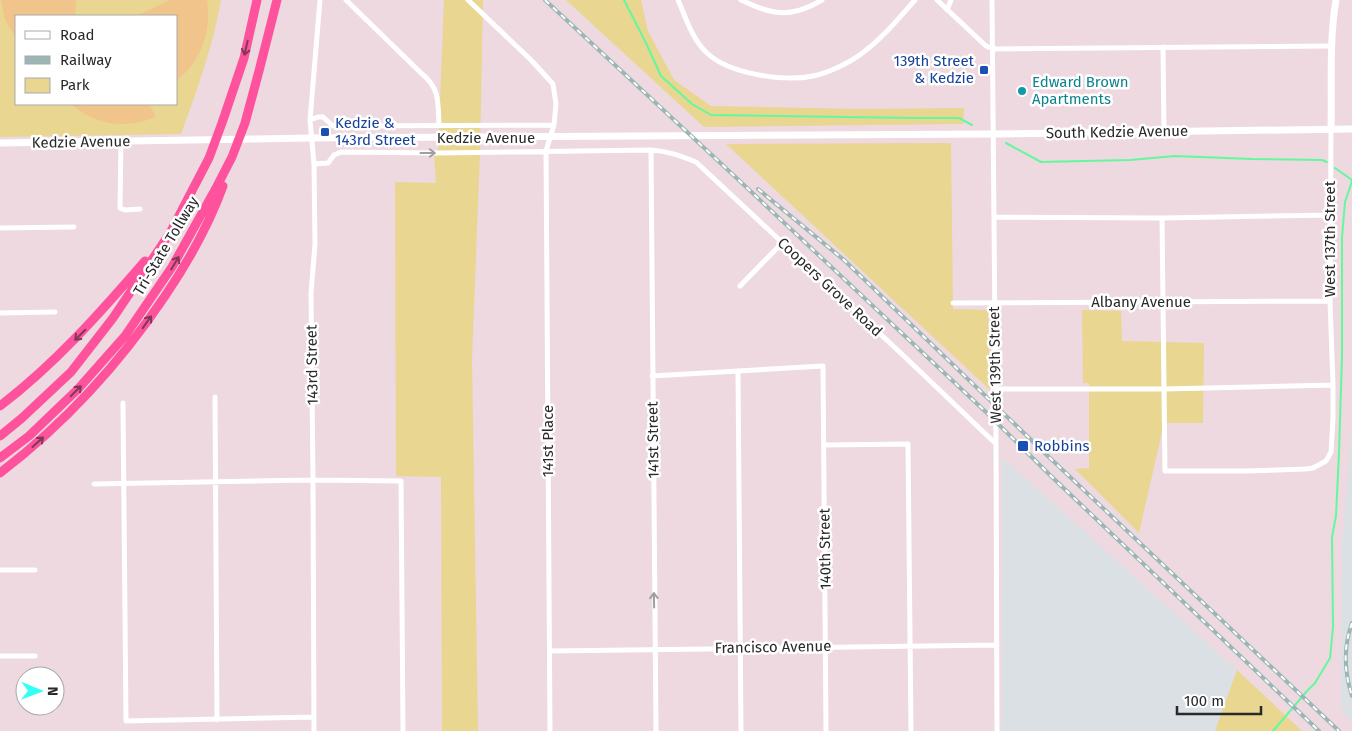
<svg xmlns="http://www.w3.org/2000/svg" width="1352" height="731" font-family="'Fira Sans',sans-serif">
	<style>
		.industrial { fill: #dbe0e4 }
		.green { fill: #e8d691; fill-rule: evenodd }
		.pitch { fill: #f1c48b }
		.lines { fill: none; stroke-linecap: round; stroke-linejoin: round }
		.stream { stroke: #63f89e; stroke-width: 2 }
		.minor { stroke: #fff; stroke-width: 5 }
		.secondary { stroke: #fff; stroke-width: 7 }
		.motorway { stroke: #ff529d; stroke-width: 9 }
		.rail-casing { stroke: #9cb5b5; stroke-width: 4 }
		.rail { stroke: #fff; stroke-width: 2; stroke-dasharray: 5.5; stroke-linecap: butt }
		.oneway { stroke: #7f3957 }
		.oneway2 { stroke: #9f9f9f }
		.transit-dot { fill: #1a4fb4; stroke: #fff; stroke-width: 2 }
		.culture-dot { fill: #0f9aa8; stroke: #fff; stroke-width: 2 }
		.labels { text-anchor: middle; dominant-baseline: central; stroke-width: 5; stroke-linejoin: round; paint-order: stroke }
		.transit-label { font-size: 15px; fill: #164399; stroke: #fff; text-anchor: start }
		.culture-label { font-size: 15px; fill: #0d838f; stroke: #fff; text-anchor: start }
		.street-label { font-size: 15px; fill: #292929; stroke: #fff }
	</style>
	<rect width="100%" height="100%" fill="#edd9df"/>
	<path class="industrial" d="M1352,427V721L1341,711L1342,545Z
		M1002,457L1237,670L1215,731H1002Z"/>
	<path class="green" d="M0,0H221C213,46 197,90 181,134L0,137ZM16,16H176V104H16Z
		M444,0H483L480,152L472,359L478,731H442L441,477L396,476L395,182L436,183L434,153L438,152Z
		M566,0H641L648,31L674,80L711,106L860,109L964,108L963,124L704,127Z
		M951,143L953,309L988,310L990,390L726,144Z
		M1082,310L1121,311L1122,341L1204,343L1203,423H1164L1139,533L1075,469L1089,468V383H1083Z
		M1237,670L1302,731H1215Z"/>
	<path class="pitch" d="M1,0H76L75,16H16V39L4,17Z
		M170,0H207C212,31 201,62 176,81V16H136Z
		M71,104H149L156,117C126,129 96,126 71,104Z"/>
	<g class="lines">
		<path class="stream" d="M624,0L646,43L661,76L692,104L711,115L912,118H959L972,125
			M1006,143L1041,162L1130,160L1175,156L1252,159L1322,160L1327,162
			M1335,168L1352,180
			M1273,731L1307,691L1315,683L1330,658L1333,627L1332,537L1336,516L1339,453L1342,356V237L1345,202L1352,181"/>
		<path class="minor" d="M346,0L421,73C440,88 438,102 439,125
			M468,0L531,60L553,84L556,104L554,125L546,151L550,731
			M678,0C686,18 692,39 707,53C729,74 784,82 813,76C828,73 849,63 861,54C882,39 898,19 915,0
			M741,0C750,4 760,9 770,11C788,16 807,9 822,0
			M937,0L986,46L993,49L1332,46
			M992,0L996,444L997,731
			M947,10L951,0
			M1163,47L1164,131
			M310,120L318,117H323L333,126L554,125
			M121,141L120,208L125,210L140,209
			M651,150L656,731
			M314,164L328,163L334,155L341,152L438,153L651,150C668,151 681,156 696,162L906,358L996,444
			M994,217L1162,218L1331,215
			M1162,218L1165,471H1246L1306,469L1313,468L1326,461L1331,452L1333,418V385L1330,301L1331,129
			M0,228L74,227
			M740,286L782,243
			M953,303L1330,301
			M0,313L55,312
			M738,371L741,731
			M652,376L823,366L826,731
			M996,389H1164L1333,385
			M215,397L217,720
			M123,403L126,721L314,717
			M824,445L908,444L911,731
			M94,484L313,480L401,481L403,731
			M0,570H35
			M550,651L997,645
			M0,656H35
			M314,731L313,480L311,293L315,244L314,164L310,120L320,0"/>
		<path class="secondary" d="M1331,129C1332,88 1329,40 1336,0
			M0,143L311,138L993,134L1352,129"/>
		<path class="motorway" d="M0,406C55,364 100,313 145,261
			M0,436L22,418L71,372L113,318L170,233L209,158L222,123L244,58L257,0
			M0,458L29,436L78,389L125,336L172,267L215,190L232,157L245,123L259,71L277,0
			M0,473C64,424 120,363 165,296C188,262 209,225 223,186"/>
		<g class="rail-casing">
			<path id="rail" d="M545,0L729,171L988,414L1053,478L1319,731
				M758,189L844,260L1051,459L1339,731
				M1352,623C1343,648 1344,671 1352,696"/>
		</g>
		<use href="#rail" class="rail"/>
	</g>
	<defs><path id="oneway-shaft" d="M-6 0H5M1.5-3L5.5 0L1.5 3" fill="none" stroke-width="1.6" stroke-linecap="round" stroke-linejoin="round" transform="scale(1.25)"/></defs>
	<g class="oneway">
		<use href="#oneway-shaft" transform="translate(246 48) rotate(103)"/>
		<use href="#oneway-shaft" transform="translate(175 263) rotate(-59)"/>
		<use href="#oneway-shaft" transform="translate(147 322) rotate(-55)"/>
		<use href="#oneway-shaft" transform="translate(80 335) rotate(135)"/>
		<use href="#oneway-shaft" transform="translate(76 391) rotate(-45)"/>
		<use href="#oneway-shaft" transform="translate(38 442) rotate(-42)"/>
	</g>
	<g class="oneway2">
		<use href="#oneway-shaft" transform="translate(428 153)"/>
		<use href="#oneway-shaft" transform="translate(654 600) rotate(-91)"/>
	</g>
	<g class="transit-dot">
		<rect x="979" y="65" width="10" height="10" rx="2.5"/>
		<rect x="320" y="127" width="10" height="10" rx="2.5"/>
		<rect x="1017" y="440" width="12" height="12" rx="2.5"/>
	</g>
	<circle class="culture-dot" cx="1022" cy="91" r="5"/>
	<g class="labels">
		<g class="transit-label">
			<text x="974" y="61" text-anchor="end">139th Street<tspan x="974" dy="17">&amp; Kedzie</tspan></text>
			<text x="335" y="123">Kedzie &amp;<tspan x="335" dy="17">143rd Street</tspan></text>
			<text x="1034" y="446">Robbins</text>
		</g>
		<g class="culture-label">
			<text x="1032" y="82">Edward Brown<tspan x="1032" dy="17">Apartments</tspan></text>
		</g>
		<g class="street-label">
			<text transform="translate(1117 132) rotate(-1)">South Kedzie Avenue</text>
			<text x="486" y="138">Kedzie Avenue</text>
			<text transform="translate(81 142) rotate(-1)">Kedzie Avenue</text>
			<text transform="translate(1330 239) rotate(-90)">West 137th Street</text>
			<text transform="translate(166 246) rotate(-59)">Tri-State Tollway</text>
			<text transform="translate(830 287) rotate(43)">Coopers Grove Road</text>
			<text x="1141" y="302">Albany Avenue</text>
			<text transform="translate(312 365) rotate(-91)">143rd Street</text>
			<text transform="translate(995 365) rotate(-91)">West 139th Street</text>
			<text transform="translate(653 440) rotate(-91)">141st Street</text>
			<text transform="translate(548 441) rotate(-90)">141st Place</text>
			<text transform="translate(825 549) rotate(-91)">140th Street</text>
			<text transform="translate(773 647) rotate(-1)">Francisco Avenue</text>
		</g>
	</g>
	<rect x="15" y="15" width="162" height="90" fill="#ffffff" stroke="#a9a9a9"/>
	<rect x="25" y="31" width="25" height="8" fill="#ffffff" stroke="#a9a9a9"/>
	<text x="60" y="40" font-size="15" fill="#292929">Road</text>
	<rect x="25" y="56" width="25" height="8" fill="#9cb5b5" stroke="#a9a9a9"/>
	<text x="60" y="65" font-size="15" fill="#292929">Railway</text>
	<rect x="25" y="78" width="25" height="15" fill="#e8d691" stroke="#a9a9a9"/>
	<text x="60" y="90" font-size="15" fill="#292929">Park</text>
	<g transform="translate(40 691) rotate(91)"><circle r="24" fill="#ffffff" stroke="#a9a9a9"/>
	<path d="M0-4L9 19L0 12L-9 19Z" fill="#34fff4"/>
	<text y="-8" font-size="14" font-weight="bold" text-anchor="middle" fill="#292929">N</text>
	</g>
	<path d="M1177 706v8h84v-8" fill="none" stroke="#292929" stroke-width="2.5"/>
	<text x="1184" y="706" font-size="15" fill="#292929" stroke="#ffffff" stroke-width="4" paint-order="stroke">100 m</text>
</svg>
